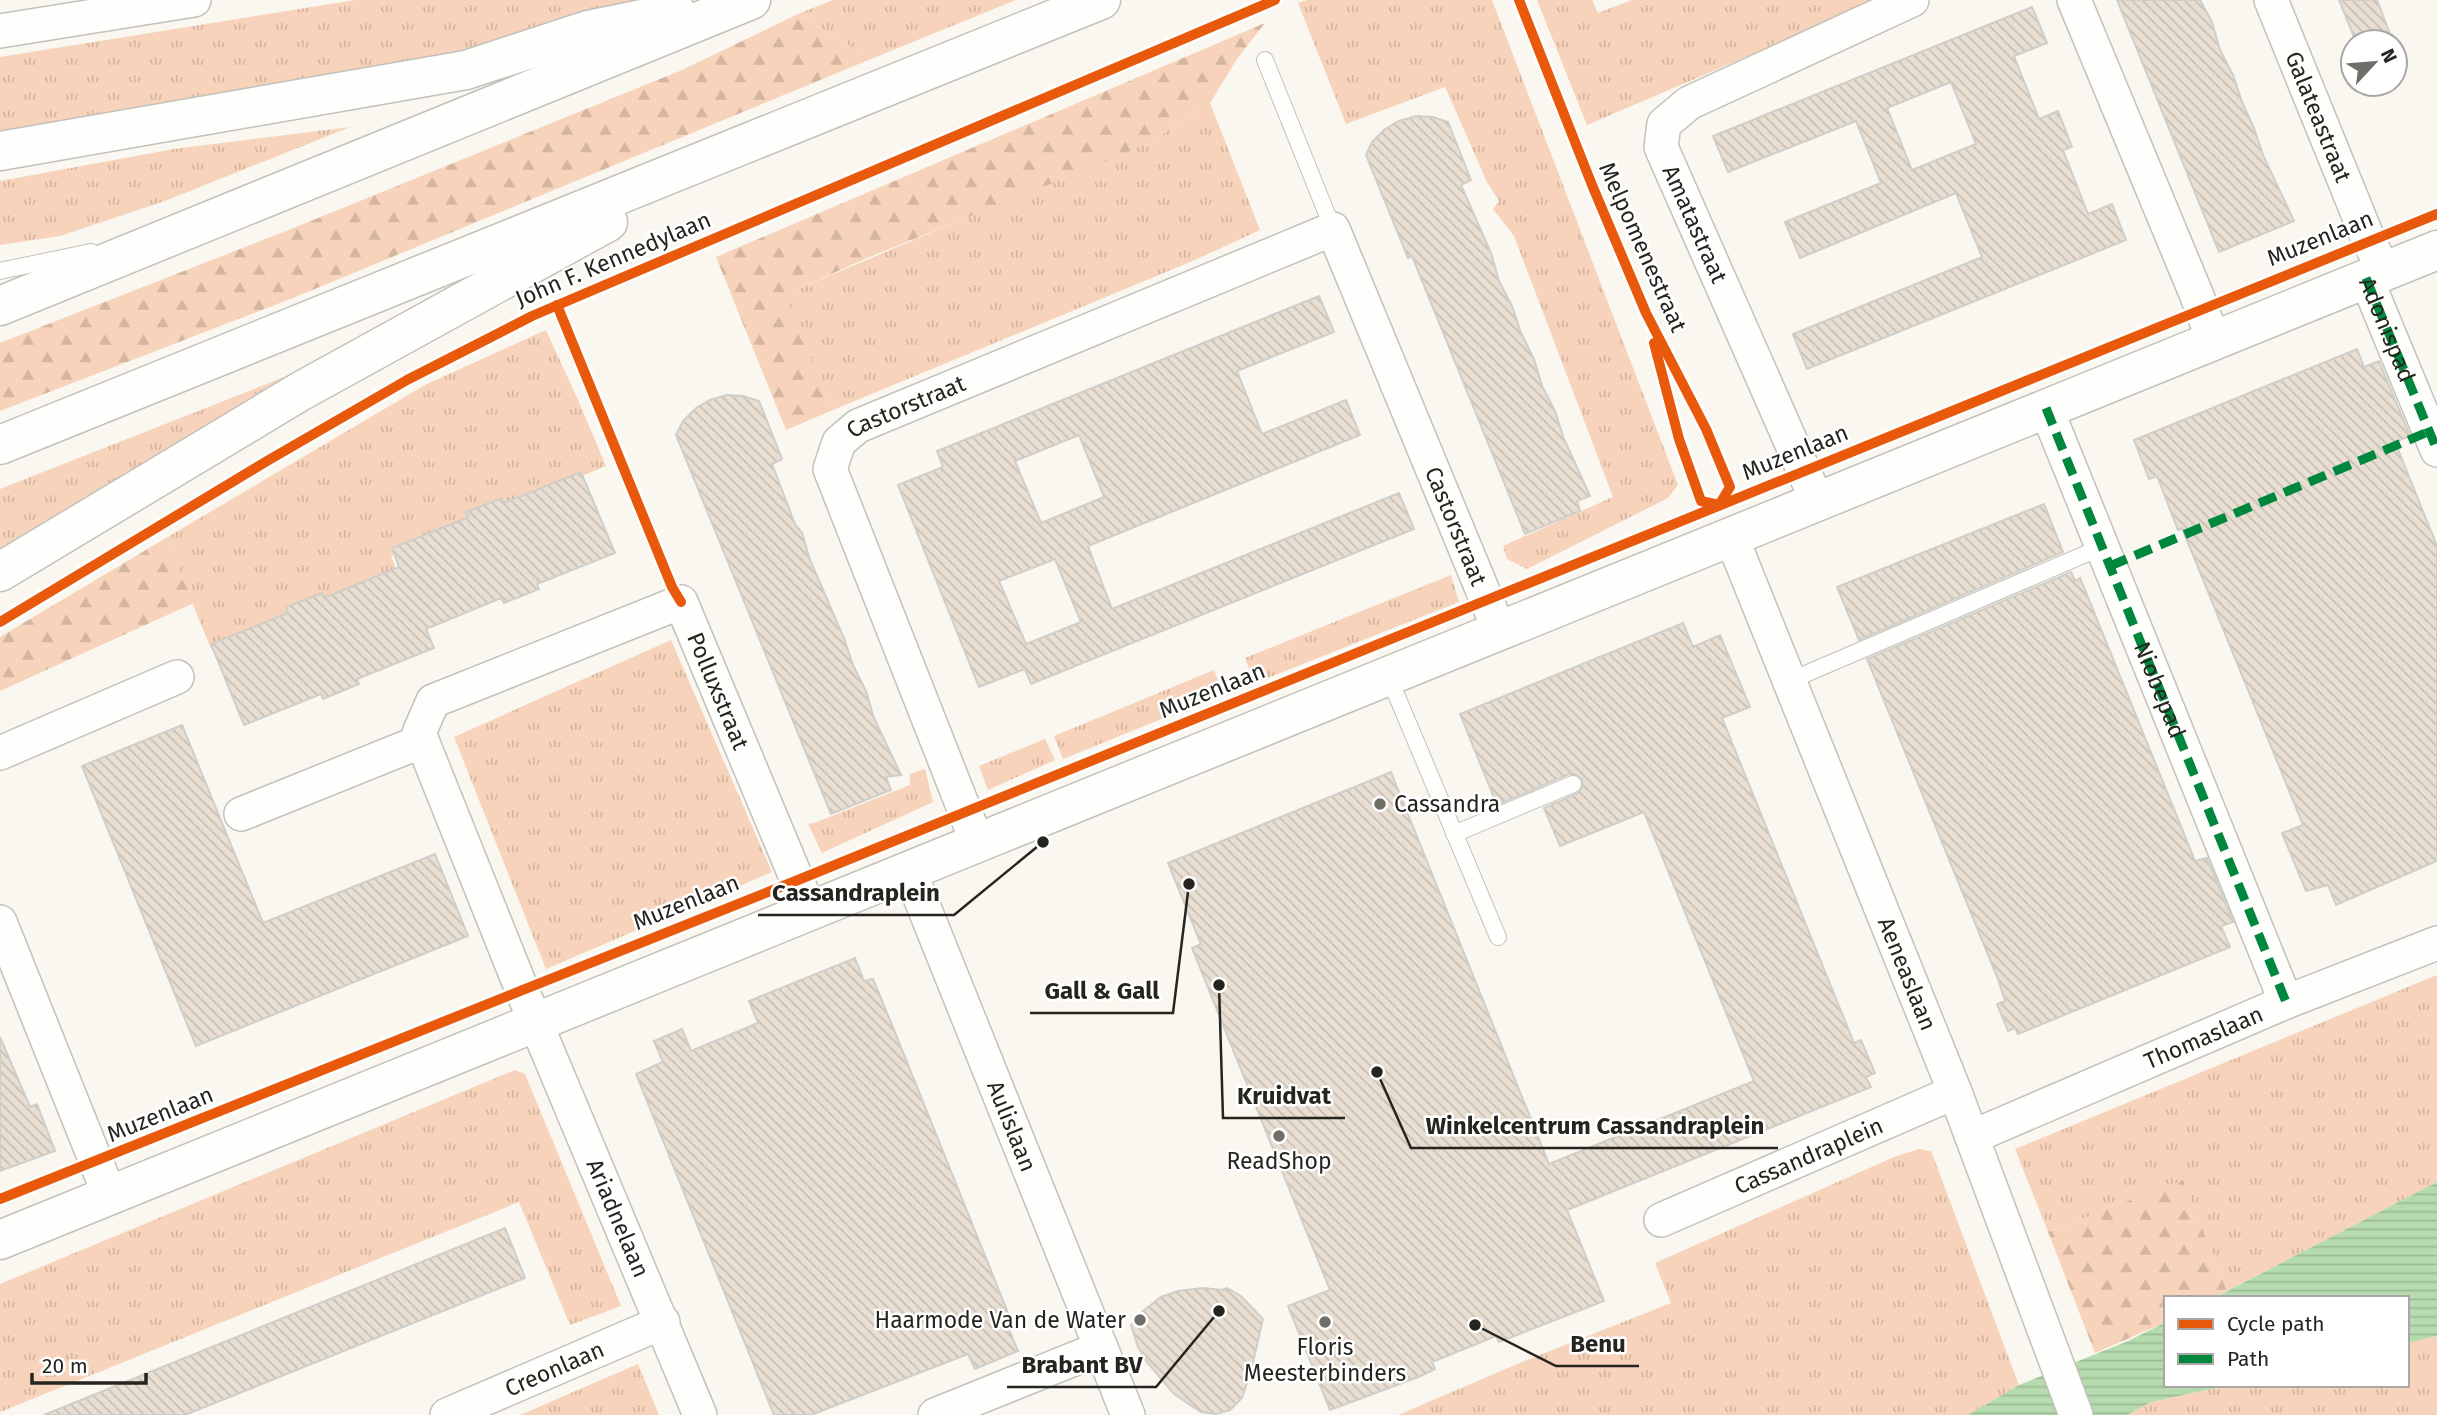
<svg xmlns="http://www.w3.org/2000/svg" width="2437" height="1415" font-family="'Fira Sans',sans-serif">
	<style>
		.grass { fill: url(#grass-tufts) }
		.forest { fill: url(#forest-firs) }
		.water { fill: url(#water-rules) }
		.building { fill: url(#building-back-hatch); stroke: #d0cec8; stroke-width: 2; fill-rule: evenodd }
		.lines { fill: none; stroke-linecap: round; stroke-linejoin: round }
		.lane-casing { stroke: #c2c1bb; stroke-width: 18 }
		.street-casing { stroke: #c2c1bb; stroke-width: 36 }
		.secondary-casing { stroke: #c2c1bb; stroke-width: 41 }
		.primary-casing { stroke: #c2c1bb; stroke-width: 41 }
		.lane { stroke: #fefefd; stroke-width: 16 }
		.street { stroke: #fefefd; stroke-width: 33 }
		.secondary { stroke: #fefefd; stroke-width: 38 }
		.primary { stroke: #fefefd; stroke-width: 38 }
		.quiet { stroke: #00873e; stroke-width: 9; stroke-dasharray: 18 9; stroke-linecap: butt }
		.cycleway-casing { stroke: #fff; stroke-width: 15 }
		.cycleway { stroke: #e8590c; stroke-width: 10 }
		.poi-dot { fill: #6f6e68; stroke: #fff; stroke-width: 2.5 }
		.labels { text-anchor: middle; dominant-baseline: central; stroke-width: 5; stroke-linejoin: round; paint-order: stroke }
		.street-label { font-size: 23px; fill: #25241f; stroke: #fff }
		.poi-label { font-size: 23px; fill: #25241f; stroke: #fff }
		.leader { fill: none; stroke: #25241f; stroke-width: 2.5 }
		.callout-dot { fill: #25241f; stroke: #fff; stroke-width: 2.5 }
		.callout-label { font-size: 24px; text-anchor: middle; font-weight: bold; fill: #25241f; stroke: #fff; stroke-width: 5; stroke-linejoin: round; paint-order: stroke }
	</style>
	<defs>
		<pattern id="grass-tufts" width="24" height="20" patternUnits="userSpaceOnUse" patternTransform="scale(1.75)"><rect width="24" height="20" fill="#f8d3bb"/><path d="M3 7l-1-3M5 7V3M7 7l1-3M15 17l-1-3M17 17v-4M19 17l1-3" fill="none" stroke="#d4b5a0"/></pattern>
		<pattern id="forest-firs" width="22" height="20" patternUnits="userSpaceOnUse" patternTransform="scale(1.75)"><rect width="22" height="20" fill="#f8d3bb"/><path d="M5 1l3.5 6h-7zM16 11l3.5 6h-7z" fill="#d4b5a0"/></pattern>
		<pattern id="water-rules" width="6" height="5" patternUnits="userSpaceOnUse" patternTransform="scale(1.75)"><rect width="6" height="5" fill="#b5dbae"/><path d="M0 2.5h6" fill="none" stroke="#9cbc95"/></pattern>
		<pattern id="building-back-hatch" width="6" height="6" patternUnits="userSpaceOnUse" patternTransform="scale(1.75)"><rect width="6" height="6" fill="#e8dfd2"/><path d="M-1 5l2 2M0 0l6 6M5-1l2 2" fill="none" stroke="#c7bfb4"/></pattern>
	</defs>
	<rect width="100%" height="100%" fill="#f9f7ef"/>
	<path class="grass" d="M355,0H640L429,62L0,140V57Z
		M833,0H1016L871,59L798,14Z
		M1307,0H1492L1678,485L1668,498L1527,569L1507,559L1503,546L1613,497L1514,236L1493,209L1499,201L1487,182L1445,87L1346,124L1298,3Z
		M1537,0H1592L1598,13L1632,0H1879L1587,125Z
		M1210,103L1260,230L1195,260L833,410L784,295L1159,136Z
		M350,127L165,201L60,236L0,245V181L174,149Z
		M546,330L578,400L606,466L391,556L397,571L211,649L166,538L425,385Z
		M325,361L0,557V489Z
		M1451,575L1459,602L1255,683L1245,658Z
		M671,640L772,872L546,969L454,737Z
		M1214,670L1223,694L1063,759L1054,736Z
		M1045,739L1055,760L988,790L979,766Z
		M925,769L933,802L822,853L808,824L817,822L910,785V774Z
		M2437,975V1182L2227,1291L2183,1181L2048,1232L2015,1149Z
		M515,1070L525,1074L621,1306L570,1325L519,1202L0,1412V1284Z
		M1919,1149L1931,1151L2019,1385L1968,1415H1398L1522,1362L1671,1303L1655,1263L1894,1157Z
		M2437,1336V1415H2127L2151,1402L2230,1385H2407V1343Z
		M638,1364L659,1415H520Z"/>
	<path class="forest" d="M798,14L871,59L293,298L0,411V343L291,229L682,70Z
		M1265,23L1237,59L1210,103L1159,136L1122,155L867,258L785,295L833,410L786,430L716,257Z
		M166,538L194,603L0,691V637Z
		M2183,1180L2227,1291L2214,1298H2166V1322L2095,1353L2048,1232Z"/>
	<path class="water" d="M2437,1182V1336L2407,1343V1298H2214Z
		M2166,1322V1385H2230L2151,1402L2127,1415H1968L2019,1385L2128,1341Z"/>
	<path class="building" d="M2117,0H2200L2212,22L2220,50L2233,75L2242,102L2254,128L2263,155L2294,221L2219,252Z
		M2339,0H2377L2393,42H2356Z
		M2032,7L2047,43L2014,56L2039,119L2058,111L2072,147L2063,150L2088,214L2112,204L2126,240L1807,369L1793,334L1982,257L1956,193L1800,258L1785,222L1881,183L1856,121L1728,172L1713,136ZM1951,82L1976,144L1912,170L1887,108Z
		M1416,116L1433,117L1448,122L1471,180L1461,185L1491,253L1499,281L1512,306L1521,333L1534,359L1542,386L1555,411L1564,439L1590,496L1577,501L1580,511L1525,534L1412,256L1408,258L1366,155L1372,142L1385,129L1399,121Z
		M1319,296L1334,332L1237,371L1262,434L1346,400L1360,435L1088,546L1112,609L1399,493L1414,529L1031,684L1025,669L979,687L898,485L943,467L937,451ZM1079,435L1104,497L1041,523L1015,461ZM1055,559L1081,622L1026,644L999,581Z
		M2357,349L2364,367L2379,361L2410,436L2395,442L2437,546V861L2336,905L2328,885L2306,891L2282,833L2303,825L2182,528L2178,530L2157,476L2149,479L2134,440Z
		M727,395L743,396L759,401L782,459L772,464L795,524L802,533L810,560L844,638L853,665L866,691L874,718L901,775L886,777L891,790L831,814L676,435L683,421L696,408L710,400Z
		M581,472L615,553L537,584L539,589L504,603L501,598L426,629L434,648L357,679L359,684L323,699L321,694L244,725L211,644L288,613L286,607L322,593L324,598L399,567L392,548L469,517L466,512L502,498L504,503Z
		M2044,504L2063,552L1859,640L1837,587Z
		M2071,572L2075,581L2080,578L2094,612L2195,861L2207,858L2233,922L2221,926L2230,947L2018,1034L2015,1028L2008,1031L1997,1004L2005,1001L1998,979L1867,659Z
		M1683,623L1693,647L1720,635L1750,707L1722,718L1854,1043L1861,1040L1875,1073L1866,1077L1871,1087L1567,1210L1604,1301L1499,1342L1496,1336L1432,1362L1435,1369L1421,1376L1330,1410L1288,1306L1330,1290L1192,948L1201,944L1168,863L1391,772L1549,1164L1754,1081L1644,812L1560,846L1544,808L1578,793L1583,786L1582,779L1575,774H1569L1497,805L1460,714Z
		M182,725L263,923L435,854L468,936L196,1046L82,766Z
		M855,958L864,981L873,979L892,1025L994,1278L1010,1318L1005,1320L1018,1351L975,1369L968,1354L811,1415H774L636,1074L663,1062L654,1041L682,1029L691,1051L758,1023L749,1001Z
		M0,1037L30,1107L37,1104L55,1151L0,1171Z
		M505,1228L525,1278L185,1415H44Z
		M1203,1288L1222,1290L1227,1288L1241,1296L1263,1319L1251,1371L1242,1398L1230,1410L1216,1414L1201,1412L1174,1394L1146,1361L1138,1347L1131,1325L1143,1311L1161,1297L1178,1291Z"/>
	<g class="lines">
		<g class="lane-casing">
			<path id="lane" d="M1265,60L1333,229
				M0,271L91,252
				M1388,675L1498,937
				M1789,681L2102,547
				M1454,834L1573,784"/>
		</g>
		<g class="street-casing">
			<g id="street">
				<path d="M2074,0L2197,296L2213,340"/>
				<path id="s1" d="M2271,0L2369,241L2384,271"/>
				<path d="M0,31L194,0"/>
				<path d="M2366,278L2437,450"/>
				<path id="s2" d="M2046,408L2286,1002"/>
				<path d="M1817,501L1661,147L1664,124L1689,103L1912,0"/>
				<path id="s3" d="M1731,536L1955,1092L2076,1415"/>
				<path d="M0,753L177,677"/>
				<path d="M241,814L422,741"/>
				<path id="s4" d="M977,842L830,469L839,442L858,426L1333,229L1499,630"/>
				<path id="s5" d="M909,870L1128,1415"/>
				<path d="M0,922L109,1194"/>
				<path id="s6" d="M1972,1137L2286,1002L2437,943"/>
				<path id="s7" d="M1661,1220L1955,1092"/>
				<path id="s8" d="M447,1415L663,1322"/>
				<path id="s9" d="M700,1415L522,990L419,733L433,701L681,602L810,911"/>
				<path d="M935,1415L1101,1348"/>
			</g>
		</g>
		<g class="secondary-casing">
			<path id="secondary" d="M0,1240L2437,250"/>
		</g>
		<g class="primary-casing">
			<path id="primary" d="M0,151L466,70L588,30L676,12
				M0,306L751,0
				M0,445L1101,0
				M0,572L301,391L608,222"/>
		</g>
		<use href="#lane" class="lane"/>
		<use href="#street" class="street"/>
		<use href="#secondary" class="secondary"/>
		<use href="#primary" class="primary"/>
		<g class="quiet">
			<path id="s10" d="M2366,278L2437,450"/>
			<path d="M2046,408L2286,1002"/>
			<path d="M2110,566L2430,431"/>
		</g>
		<g class="cycleway-casing">
			<path id="cycleway" d="M1519,0L1592,185L1646,313L1706,429L1730,487L1719,505
				M557,305L672,587L681,602
				M1654,343L1679,439L1701,501L1719,505
				M0,622L267,461L407,380L532,316L1275,0
				M0,1199L798,880L2437,214"/>
		</g>
		<use href="#cycleway" class="cycleway"/>
	</g>
	<g class="poi-dot">
		<circle cx="1380" cy="804" r="7"/>
		<circle cx="1279" cy="1136" r="7"/>
		<circle cx="1140" cy="1320" r="7"/>
		<circle cx="1325" cy="1322" r="7"/>
	</g>
	<g class="labels">
		<g class="street-label">
			<text stroke="none"><textPath href="#s1" startOffset="126">Galateastraat</textPath></text>
			<text transform="translate(1695 224) rotate(66)">Amatastraat</text>
			<text transform="translate(2320 238) rotate(-22)">Muzenlaan</text>
			<text transform="translate(1643 247) rotate(66)">Melpomenestraat</text>
			<text transform="translate(613 259) rotate(-23)">John F. Kennedylaan</text>
			<text stroke="none"><textPath href="#s10" startOffset="56">Adonispad</textPath></text>
			<text stroke="none"><textPath href="#s4" startOffset="506">Castorstraat</textPath></text>
			<text transform="translate(1795 452) rotate(-22)">Muzenlaan</text>
			<text stroke="none"><textPath href="#s4" startOffset="1290">Castorstraat</textPath></text>
			<text transform="translate(1212 690) rotate(-22)">Muzenlaan</text>
			<text stroke="none"><textPath href="#s2" startOffset="304">Niobepad</textPath></text>
			<text stroke="none"><textPath href="#s9" startOffset="1136">Polluxstraat</textPath></text>
			<text transform="translate(686 902) rotate(-22)">Muzenlaan</text>
			<text stroke="none"><textPath href="#s3" startOffset="472">Aeneaslaan</textPath></text>
			<text stroke="none"><textPath href="#s6" startOffset="252">Thomaslaan</textPath></text>
			<text transform="translate(160 1114) rotate(-22)">Muzenlaan</text>
			<text stroke="none"><textPath href="#s5" startOffset="276">Aulislaan</textPath></text>
			<text stroke="none"><textPath href="#s7" startOffset="161">Cassandraplein</textPath></text>
			<text transform="translate(618 1218) rotate(67)">Ariadnelaan</text>
			<text stroke="none"><textPath href="#s8" startOffset="117">Creonlaan</textPath></text>
		</g>
		<g class="poi-label">
			<text x="1394" y="804" text-anchor="start">Cassandra</text>
			<text x="1279" y="1161">ReadShop</text>
			<text x="1126" y="1320" text-anchor="end">Haarmode Van de Water</text>
			<text x="1325" y="1347">Floris<tspan x="1325" dy="26">Meesterbinders</tspan></text>
		</g>
	</g>
	<path class="leader" d="M1043 842L954 915H758M1189 884L1173 1013H1030M1219 985L1223 1118H1345M1377 1072L1411 1148H1778M1475 1325L1556 1366H1639M1219 1311L1156 1387H1007"/>
	<g class="callout-dot">
		<circle cx="1043" cy="842" r="7"/>
		<circle cx="1189" cy="884" r="7"/>
		<circle cx="1219" cy="985" r="7"/>
		<circle cx="1377" cy="1072" r="7"/>
		<circle cx="1475" cy="1325" r="7"/>
		<circle cx="1219" cy="1311" r="7"/>
	</g>
	<g class="callout-label">
		<text x="856" y="901">Cassandraplein</text>
		<text x="1102" y="999">Gall &amp; Gall</text>
		<text x="1284" y="1104">Kruidvat</text>
		<text x="1595" y="1134">Winkelcentrum Cassandraplein</text>
		<text x="1598" y="1352">Benu</text>
		<text x="1082" y="1373">Brabant BV</text>
	</g>
	<rect x="2164" y="1296" width="245" height="91" fill="#ffffff" stroke="#a8a7a5" stroke-width="2"/>
	<rect x="2178" y="1319" width="35" height="10" fill="#e8590c" stroke="#a8a7a5" stroke-width="2"/>
	<text x="2227" y="1331" font-size="21" fill="#25241f">Cycle path</text>
	<rect x="2178" y="1354" width="35" height="10" fill="#00873e" stroke="#a8a7a5" stroke-width="2"/>
	<text x="2227" y="1366" font-size="21" fill="#25241f">Path</text>
	<g transform="translate(2374 63) rotate(64)"><circle r="33" fill="#ffffff" stroke="#a8a7a5" stroke-width="2"/>
	<path d="M0-5L12 26L0 18L-12 26Z" fill="#6f6e68"/>
	<text y="-10" font-size="19" font-weight="bold" text-anchor="middle" fill="#25241f">N</text>
	</g>
	<path d="M32 1373v10h114v-10" fill="none" stroke="#25241f" stroke-width="3.5"/>
	<text x="42" y="1373" font-size="21" fill="#25241f" stroke="#ffffff" stroke-width="5" paint-order="stroke">20 m</text>
</svg>
